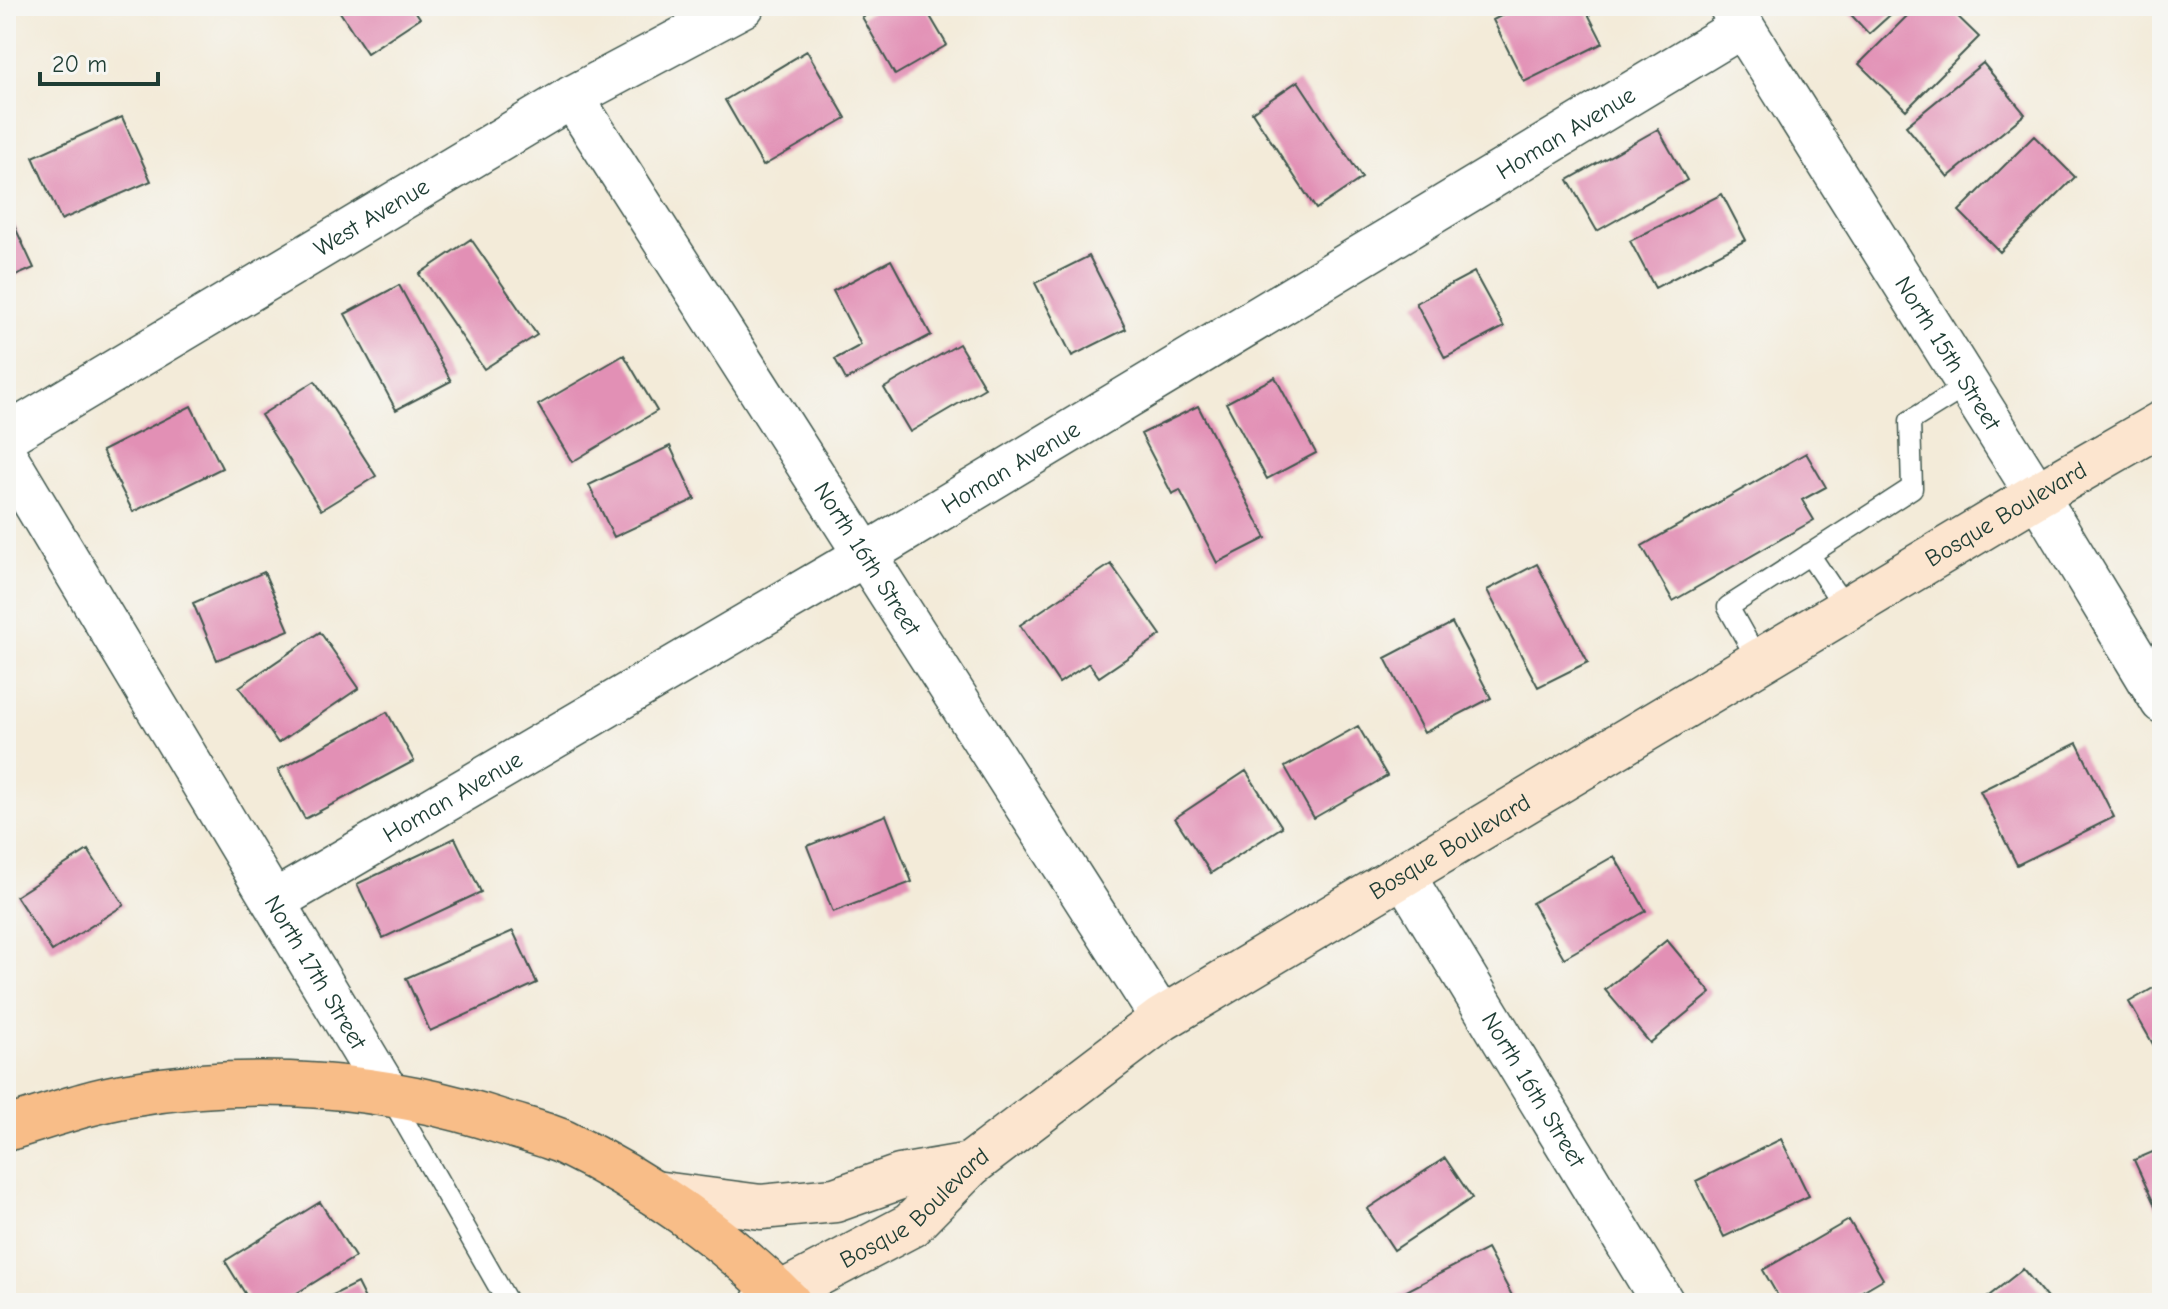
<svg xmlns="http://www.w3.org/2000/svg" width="2168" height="1309" font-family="'Comic Neue',sans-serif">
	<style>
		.building { fill: #e290b5 }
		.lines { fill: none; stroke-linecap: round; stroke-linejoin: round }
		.service-casing { stroke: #3f574d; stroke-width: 23 }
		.minor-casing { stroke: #3f574d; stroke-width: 45 }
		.secondary-casing { stroke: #3f574d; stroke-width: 47 }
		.primary-casing { stroke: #3f574d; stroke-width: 47 }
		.service { stroke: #fff; stroke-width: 20 }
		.minor { stroke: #fff; stroke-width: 42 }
		.secondary { stroke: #fce5cf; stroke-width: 44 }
		.primary { stroke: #f8bd88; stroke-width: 44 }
		.labels { text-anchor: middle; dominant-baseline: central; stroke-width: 7; stroke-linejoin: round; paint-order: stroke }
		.street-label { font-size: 24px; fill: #1f3d34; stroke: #f6f6f2 }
	</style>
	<rect width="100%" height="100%" fill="#f6f6f2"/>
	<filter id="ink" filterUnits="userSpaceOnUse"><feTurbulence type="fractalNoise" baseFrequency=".0125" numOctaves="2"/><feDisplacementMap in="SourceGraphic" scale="16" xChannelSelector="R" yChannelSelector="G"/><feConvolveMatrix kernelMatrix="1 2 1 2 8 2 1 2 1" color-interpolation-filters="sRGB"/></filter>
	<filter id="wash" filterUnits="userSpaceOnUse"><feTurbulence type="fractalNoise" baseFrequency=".006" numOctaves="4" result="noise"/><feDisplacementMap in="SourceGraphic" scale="32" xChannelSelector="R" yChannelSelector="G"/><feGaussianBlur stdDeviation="1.8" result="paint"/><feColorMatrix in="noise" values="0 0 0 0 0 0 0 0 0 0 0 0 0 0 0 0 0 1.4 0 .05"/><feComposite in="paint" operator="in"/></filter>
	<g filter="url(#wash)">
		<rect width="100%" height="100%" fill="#f3ebd9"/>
		<g id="blocks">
			<path class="building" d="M336,6H412L420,18L367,53Z
				M882,6H924L947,45L895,75L862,17Z
				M1520,6H1584L1603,43L1524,82L1493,20Z
				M1843,6H1900L1869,34Z
				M1917,6H1947L1979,37L1906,110L1859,64Z
				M807,51L846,118L763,166L725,100Z
				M1983,63L2025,114L1948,177L1906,126Z
				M1298,81L1362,178L1316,209L1252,112Z
				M122,117L151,181L61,220L33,157Z
				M1658,129L1687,180L1597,231L1568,180Z
				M2034,136L2075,177L2000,252L1959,211Z
				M1722,194L1746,240L1655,288L1630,241Z
				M6,208L34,268L6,280Z
				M471,239L537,335L484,369L419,274Z
				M1089,256L1126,329L1072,356L1035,283Z
				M891,260L931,335L846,380L835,359L861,345L833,291Z
				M1474,272L1504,327L1445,358L1416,303Z
				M399,285L451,381L396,410L345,314Z
				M959,344L985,388L910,432L884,388Z
				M624,355L657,411L572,462L538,405Z
				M1275,377L1316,453L1267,479L1226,403Z
				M315,381L376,476L321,510L261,415Z
				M191,406L222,468L133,512L102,451Z
				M1198,406L1266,538L1217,563L1180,490L1172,494L1141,434Z
				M670,446L695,499L614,537L589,485Z
				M1806,453L1826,487L1802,500L1814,520L1673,601L1642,546Z
				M1111,564L1161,635L1099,677L1089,663L1059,683L1020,625Z
				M1537,564L1588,662L1538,687L1487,590Z
				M264,572L289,630L217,660L193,603Z
				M1452,623L1491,698L1424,733L1385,658Z
				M320,632L359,688L278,743L239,687Z
				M387,712L414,761L305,819L278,770Z
				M1358,726L1387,776L1314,818L1285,767Z
				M2077,743L2114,817L2017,865L1980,791Z
				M1246,771L1282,827L1211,873L1175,818Z
				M886,815L912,882L833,912L807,846Z
				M455,838L481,892L383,938L357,884Z
				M88,850L124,905L52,951L16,896Z
				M1614,856L1646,911L1564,958L1532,903Z
				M513,931L537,983L430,1031L406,978Z
				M1667,940L1711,993L1650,1043L1605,990Z
				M2162,983V1060L2129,1002Z
				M1781,1139L1809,1196L1724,1237L1696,1181Z
				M2162,1148V1205L2156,1208L2134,1160Z
				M1445,1158L1472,1198L1394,1250L1367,1209Z
				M320,1202L355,1257L281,1303H251L225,1261Z
				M1849,1220L1883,1279L1842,1303H1782L1763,1270Z
				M1487,1249L1516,1303H1391L1389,1300Z
				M2023,1269L2051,1303H1980Z
				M357,1283L367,1303H317Z"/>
		</g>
	</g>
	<g filter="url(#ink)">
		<use href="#blocks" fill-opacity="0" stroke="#3f574d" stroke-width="2"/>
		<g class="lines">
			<g class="service-casing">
				<path id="service" d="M1809,554L1846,609
					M1759,662L1728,607L1912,488L1910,421L1968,385
					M391,1098L508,1303"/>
			</g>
			<g class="minor-casing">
				<g id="minor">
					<path id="s1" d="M1730,6L2037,495L2162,702"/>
					<path id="s2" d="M572,97L1162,1019"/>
					<path id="s3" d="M6,436L572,97L743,6"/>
					<path id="s4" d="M6,456L388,1093"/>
					<path id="s5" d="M1404,876L1663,1303"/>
					<path id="s6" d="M275,901L865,555L1743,26"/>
				</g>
			</g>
			<g class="secondary-casing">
				<g id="secondary">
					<path d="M654,1193L761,1207L835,1200L900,1177L970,1165"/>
					<path id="s7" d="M763,1303L911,1225L970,1165L1162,1019L2037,495L2162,423"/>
				</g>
			</g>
			<g class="primary-casing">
				<path id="primary" d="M6,1129C47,1117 86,1102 129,1095C255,1073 384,1083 505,1123C524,1129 545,1134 563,1142C646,1182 725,1238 789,1303"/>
			</g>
			<use href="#service" class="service"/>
			<use href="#minor" class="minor"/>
			<use href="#secondary" class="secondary"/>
			<use href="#primary" class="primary"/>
		</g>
	</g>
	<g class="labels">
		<g class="street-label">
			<text stroke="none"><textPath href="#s6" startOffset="1502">Homan Avenue</textPath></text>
			<text stroke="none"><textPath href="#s3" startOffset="426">West Avenue</textPath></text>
			<text stroke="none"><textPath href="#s1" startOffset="410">North 15th Street</textPath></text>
			<text stroke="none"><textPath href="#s6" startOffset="854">Homan Avenue</textPath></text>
			<text stroke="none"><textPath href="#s7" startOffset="1476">Bosque Boulevard</textPath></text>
			<text stroke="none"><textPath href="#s2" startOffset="548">North 16th Street</textPath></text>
			<text stroke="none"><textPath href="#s6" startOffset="206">Homan Avenue</textPath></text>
			<text stroke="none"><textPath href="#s7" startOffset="828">Bosque Boulevard</textPath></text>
			<text stroke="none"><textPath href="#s4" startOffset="602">North 17th Street</textPath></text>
			<text stroke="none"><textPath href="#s5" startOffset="250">North 16th Street</textPath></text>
			<text stroke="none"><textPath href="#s7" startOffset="180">Bosque Boulevard</textPath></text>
		</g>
	</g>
	<rect width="2168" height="1309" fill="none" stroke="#f6f6f2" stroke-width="32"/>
	<path d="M40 72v12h118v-12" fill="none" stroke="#1f3d34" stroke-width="4"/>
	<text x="52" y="72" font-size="24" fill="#1f3d34" stroke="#f6f6f2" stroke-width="6" paint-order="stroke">20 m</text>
</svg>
